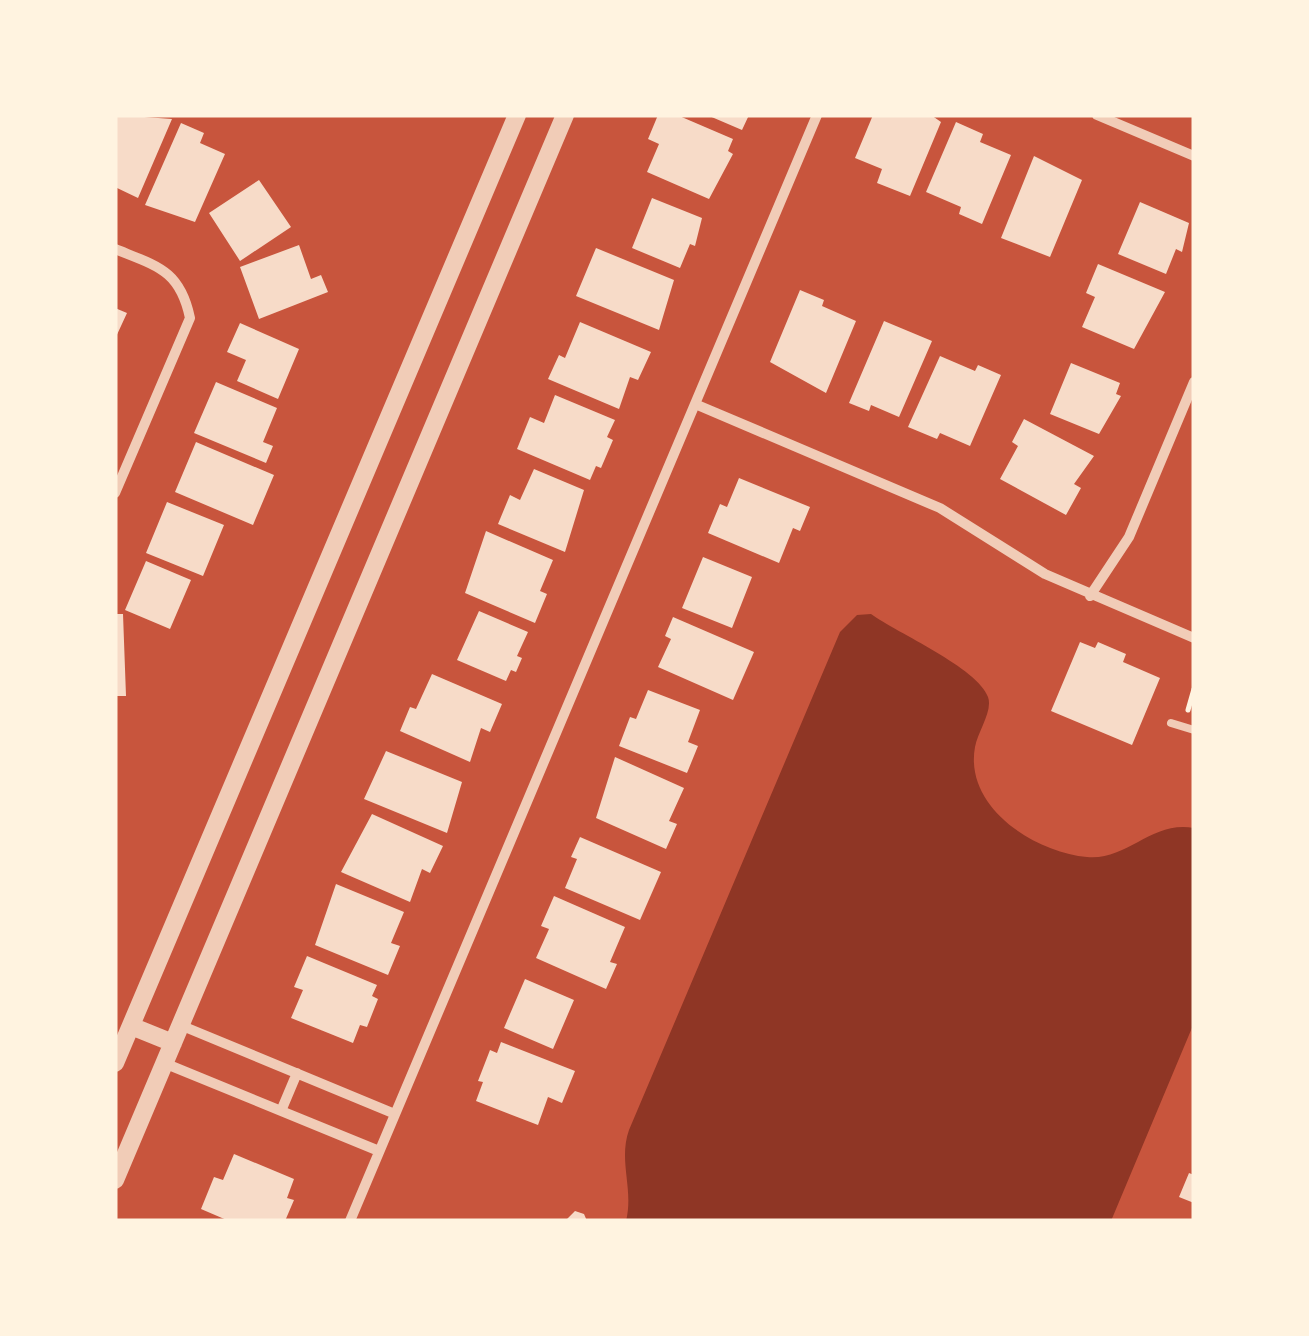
<svg xmlns="http://www.w3.org/2000/svg" width="1309" height="1336" font-family="'Open Sans',sans-serif">
	<style>
		.water { fill: #8f3625 }
		.building { fill: #f7dbc8 }
		.lines { fill: none; stroke-linecap: round; stroke-linejoin: round }
		.path { stroke: #fff3e0; stroke-width: 5 }
		.service { stroke: #f1ccb7; stroke-width: 8 }
		.minor { stroke: #f1ccb7; stroke-width: 10 }
		.tertiary { stroke: #f1ccb7; stroke-width: 18 }
	</style>
	<rect width="100%" height="100%" fill="#c8553d"/>
	<path class="water" d="M871,614C897,633 978,668 988,697C993,711 978,731 975,747C964,807 1034,852 1087,857C1127,861 1152,820 1194,828V1023L1111,1221H626C634,1189 618,1161 629,1130L840,632L857,615Z"/>
	<path class="building" d="M117,115L172,119L138,198L115,187Z
		M658,115H677L733,139L728,151L733,154L709,199L647,172L659,144L648,139Z
		M707,115H749L742,130Z
		M873,115H931L941,122L910,196L877,183L882,169L855,158Z
		M956,122L983,134L980,142L1011,155L982,224L959,214L961,207L926,192Z
		M181,123L204,133L200,143L225,154L195,222L145,205Z
		M1034,156L1082,180L1050,257L1001,238Z
		M259,180L291,227L240,261L209,213Z
		M652,198L702,218L695,246L690,244L680,268L632,248Z
		M1140,202L1189,223L1182,252L1176,249L1166,274L1118,254Z
		M299,245L311,279L321,275L328,292L259,319L240,267Z
		M596,248L674,280L659,330L576,296Z
		M1098,264L1165,292L1134,349L1082,327L1095,297L1086,293Z
		M800,290L824,300L822,306L856,321L826,393L770,362Z
		M115,308L127,313L115,339Z
		M884,321L932,341L899,417L871,405L869,411L849,403Z
		M580,322L651,352L638,380L630,377L619,409L548,379L559,355L565,358Z
		M240,323L299,349L278,399L237,381L246,360L227,352Z
		M940,356L975,371L978,365L1001,375L970,446L940,433L937,439L908,427Z
		M1071,363L1120,383L1116,394L1121,396L1099,434L1050,414Z
		M216,382L277,408L263,442L273,446L266,463L194,433Z
		M555,395L615,420L607,437L613,440L601,468L596,466L590,480L517,449L530,417L544,423Z
		M1024,419L1094,456L1074,484L1081,488L1066,515L1000,479L1018,446L1012,442Z
		M196,442L274,475L253,525L175,492Z
		M534,469L584,490L565,552L498,524L510,495L520,500Z
		M739,478L810,507L800,531L793,528L779,563L708,533L720,504L727,507Z
		M167,502L224,525L203,576L146,553Z
		M486,531L553,560L540,591L547,594L535,623L465,593Z
		M703,557L752,577L732,628L682,608Z
		M146,561L191,580L170,629L125,610Z
		M479,611L528,632L517,656L522,658L516,672L511,670L506,681L457,660Z
		M115,614H123L126,696H115Z
		M673,617L754,652L733,700L658,667L671,639L665,636Z
		M1080,642L1095,648L1098,642L1126,654L1123,662L1160,678L1132,745L1051,711Z
		M432,674L502,704L490,732L481,728L470,762L400,731L410,707L416,709Z
		M648,690L700,710L688,742L698,746L687,773L619,746L630,717L636,719Z
		M386,751L462,782L447,833L364,799Z
		M615,757L684,788L669,821L677,824L666,849L596,818Z
		M372,814L443,846L430,873L422,869L410,902L341,872Z
		M580,837L661,872L640,920L565,888L577,859L571,857Z
		M336,884L404,912L391,943L400,946L388,975L315,945Z
		M554,896L625,927L610,962L617,964L606,989L536,958L549,929L541,926Z
		M307,956L377,985L372,996L378,999L367,1027L360,1025L353,1043L291,1018L303,990L294,987Z
		M525,979L574,1000L553,1049L504,1028Z
		M501,1042L575,1071L562,1103L548,1097L538,1125L476,1101L483,1082L478,1081L490,1050L497,1053Z
		M234,1154L294,1179L287,1198L294,1200L285,1221H229L201,1209L214,1177L223,1180Z
		M1189,1173L1194,1175V1203L1179,1197Z
		M575,1211L584,1214L587,1221H565Z"/>
	<g class="lines">
		<path class="path" d="M1188,710L1194,689"/>
		<path class="service" d="M1171,723L1194,730"/>
		<path class="minor" d="M1097,115L1194,156
			M115,249C157,266 180,270 190,318L115,493
			M695,404L940,508L1045,574L1194,638
			M1090,596L1129,537L1194,382
			M180,1025L395,1114
			M164,1063L379,1151
			M281,1111L297,1073
			M350,1221L817,115"/>
		<path class="tertiary" d="M131,1026L173,1043
			M115,1063L517,115
			M115,1180L565,115"/>
	</g>
	<rect width="1309" height="1336" fill="none" stroke="#fff3e0" stroke-width="235"/>
</svg>
